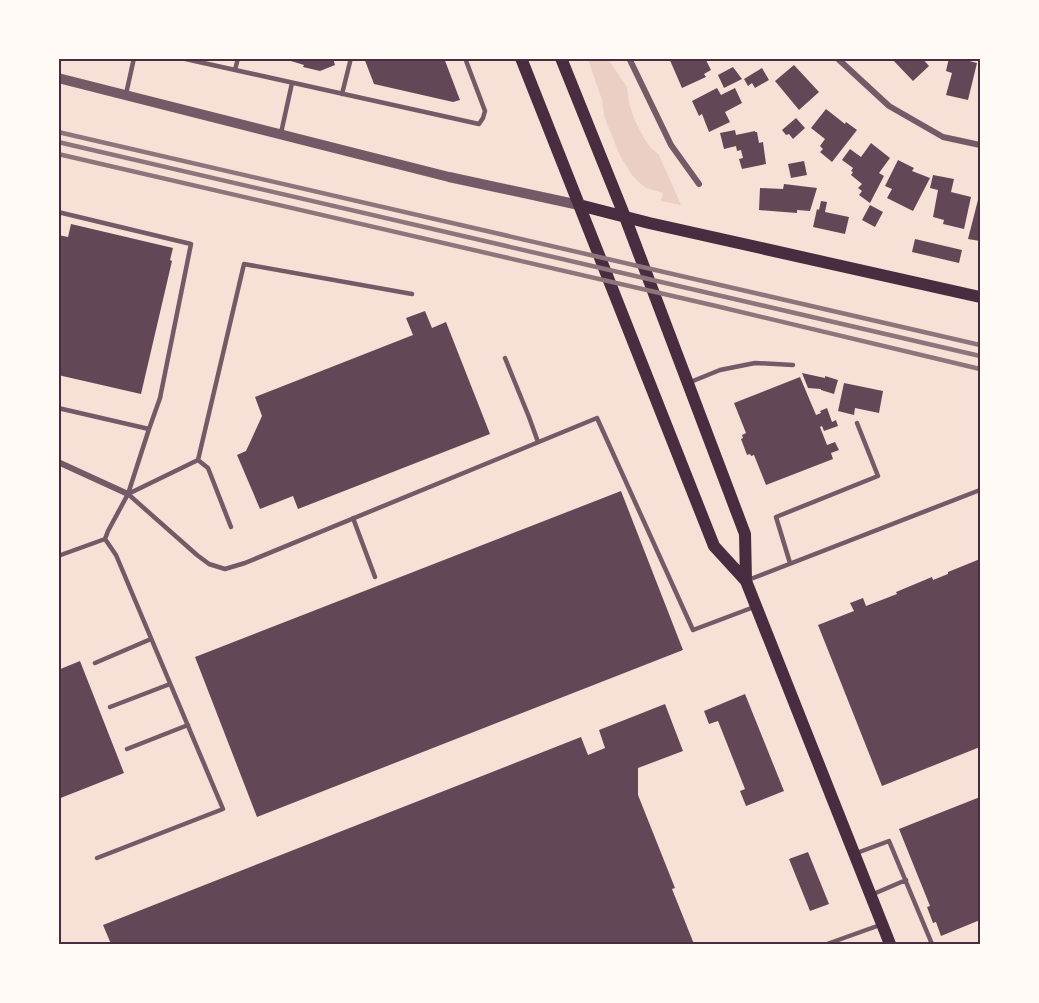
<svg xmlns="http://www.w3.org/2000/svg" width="1039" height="1003" font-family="Lato,sans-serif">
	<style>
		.green { fill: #ebcfc5 }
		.building { fill: #644757 }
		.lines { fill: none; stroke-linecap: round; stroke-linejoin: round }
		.service { stroke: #755966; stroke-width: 4.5 }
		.minor { stroke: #755966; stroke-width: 6 }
		.tertiary { stroke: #755966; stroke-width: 10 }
		.secondary { stroke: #4a2c40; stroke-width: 12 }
		.rail { stroke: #8f747c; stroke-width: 4.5 }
		.neatline { fill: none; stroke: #4a2c40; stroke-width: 2 }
	</style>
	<rect width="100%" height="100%" fill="#f7e1d7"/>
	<path class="green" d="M588,59H608L627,87L629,103L635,121L644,138L650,147L659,155L681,205L661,201L663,193L646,188L641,184L632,175L620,156L604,116L602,100Z"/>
	<path class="building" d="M281,58H333L335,65L320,71L303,67L304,65Z
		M364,58H444L460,100L453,102L374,84Z
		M669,58H705L711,70L704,74L706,77L682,88Z
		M891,58H922L929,66L913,81Z
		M949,58H958L977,63L968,100L946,95L952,73L946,71Z
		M794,65L819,92L799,110L775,81Z
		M733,67L742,79L724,88L718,75Z
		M762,68L769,80L755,88L752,83L748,86L744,79Z
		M717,88L721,95L735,88L742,103L725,112L730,122L709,132L702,114L699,116L692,101Z
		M826,109L845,124L846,122L857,130L832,162L820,152L823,149L820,146L825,139L811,128Z
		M796,118L805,128L793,139L789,134L786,135L782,130Z
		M735,130L736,135L755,131V132H757L759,143L763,142L766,164L742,169L739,159L743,158L741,150L737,151L736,146L724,149L720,133Z
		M871,143L890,158L879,173L884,176L870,203L859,195L862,191L858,188L862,184L851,175L853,172L851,171L853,168L842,160L850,149L861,157Z
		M898,160L914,168L912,171L930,178L913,211L887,198L892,189L885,186Z
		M804,161L807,175L791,178L788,164Z
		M933,175L954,179L951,192L971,197L964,229L943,224L944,220L933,217L938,190L930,188Z
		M784,184L817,188L810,211L797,210V213L759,210L760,188L783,189Z
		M980,192V241L968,239Z
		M821,201L827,202L825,212L849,217L845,234L813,227L817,209L819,210Z
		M870,205L883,212L875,227L862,220Z
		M71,224L173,248L170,260L172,261L141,394L58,375V235L68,237Z
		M915,239L962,250L959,263L912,252Z
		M425,311L432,328L446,322L490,434L298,509L293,496L260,509L237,455L246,451L262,416L255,397L413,335L406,318Z
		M802,373L825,378V376L838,380L834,394L821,390V389L808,388Z
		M800,377L816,415L821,413L820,411L827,408L832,422L836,420L838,426L824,431L822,426L820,427L827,445L835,442L839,450L831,453L833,459L766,485L754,455L751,456L750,454L747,455L741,439L743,438L742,435L746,433L734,403Z
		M844,383L883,391L879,413L855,408L854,415L838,411Z
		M621,491L683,650L257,817L195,657Z
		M980,559V747L882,786L818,625L854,611L850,603L863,598L866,606L897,594L896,592L932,577L933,580L948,574V572Z
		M80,661L124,773L58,799V670Z
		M745,694L784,791L746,806L740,791L745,789L718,721L709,724L704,711Z
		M665,704L683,751L638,768V795L675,888L672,889L694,944H111L103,925L581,737L588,755L605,748L599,730Z
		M980,797V920L941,936L936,922L933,923L927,907L930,906L899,829Z
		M808,852L829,904L810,911L789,859Z"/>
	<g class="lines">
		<path class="service" d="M181,58L479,124L483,118L485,111L465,58
			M235,70L238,58
			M126,94L134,58
			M342,94L351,58
			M281,133L292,83
			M58,212L191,244L160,398L149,429
			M505,358L529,417L538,442
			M688,383L720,370L755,363L793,365
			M58,408L149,429L128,494L108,531L105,539L116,555L223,809L97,858
			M198,460L208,468L231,527
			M128,494L197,555L209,564L225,569L245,563L597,418L693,630L754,607
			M128,494L198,460L244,264L412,294
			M353,518L375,577
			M58,556L105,539
			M790,563L776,517L878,476L857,423
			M748,580L980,490
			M95,663L151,639
			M110,707L170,684
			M127,749L188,725
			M854,854L889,841L932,944
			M871,895L906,880
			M827,944L880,925"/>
		<path class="minor" d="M629,58L671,145L699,184
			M837,58L889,106L943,137L980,145
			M58,462L128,494"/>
		<path class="tertiary" d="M58,78L449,177L579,205"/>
		<path class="secondary" d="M521,58L714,546L746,581L890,944
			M561,58L625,217L745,534L746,581
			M579,205L649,223L980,297"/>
		<path class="rail" d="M58,132L980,345
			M58,142L980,356
			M58,154L716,306L980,369"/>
	</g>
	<rect width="1039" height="1003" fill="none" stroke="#fffaf5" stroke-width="120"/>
	<rect x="60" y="60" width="919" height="883" class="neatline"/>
</svg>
